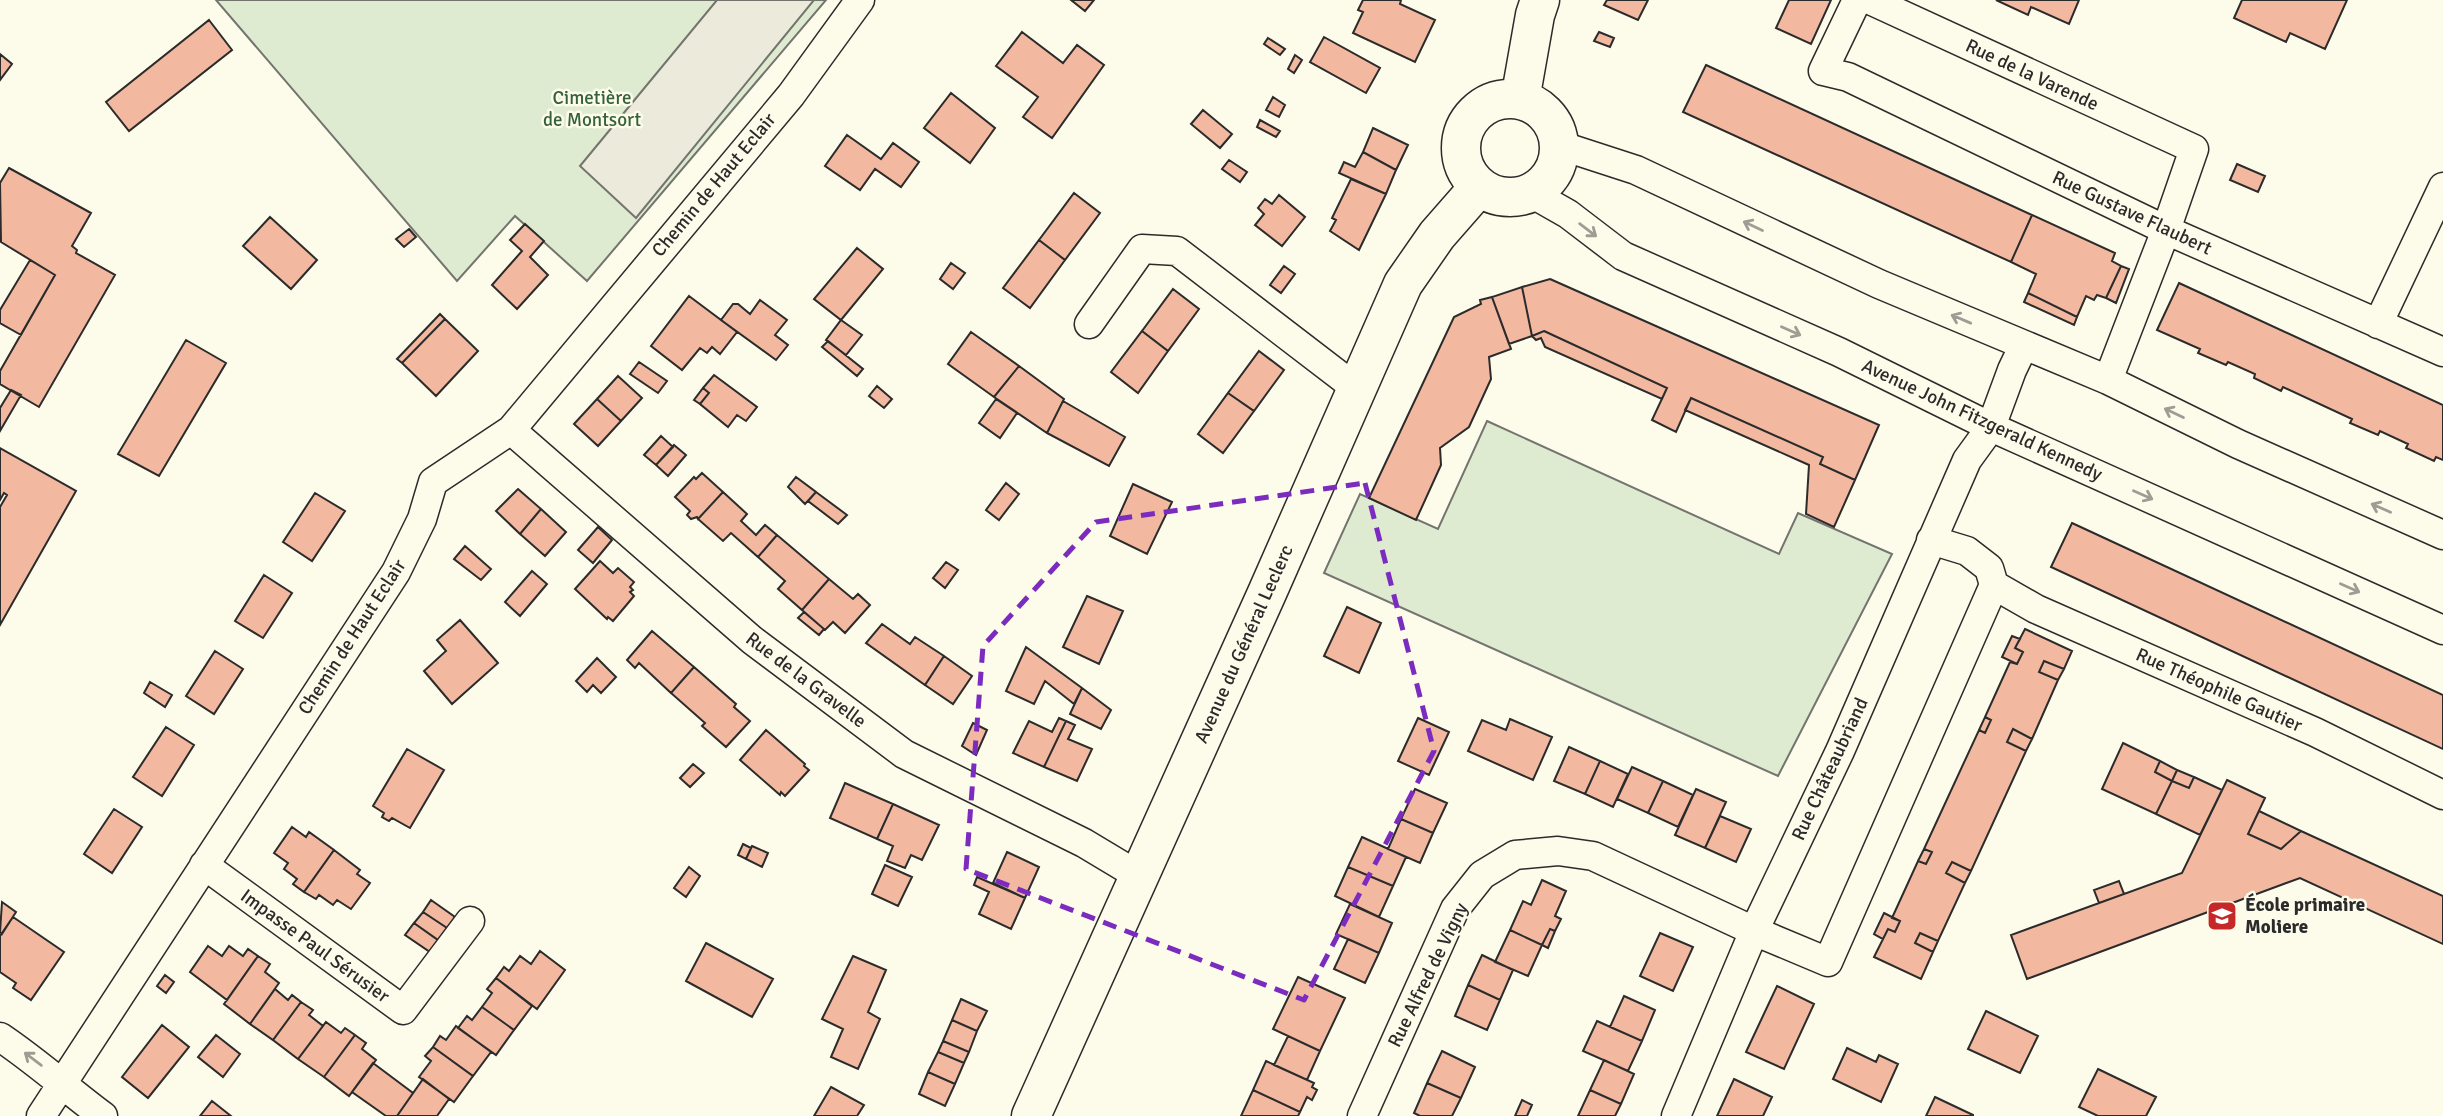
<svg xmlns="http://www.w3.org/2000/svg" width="2443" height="1116" font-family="Signika,sans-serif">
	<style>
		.green { fill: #deebd1; stroke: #74746e; stroke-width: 2 }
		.parking { fill: #eceadb; stroke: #74746e; stroke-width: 2 }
		.building { fill: #f2b8a0; stroke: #2b2b2b; stroke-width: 2 }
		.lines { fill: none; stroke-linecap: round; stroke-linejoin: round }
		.street-casing { stroke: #2b2b2b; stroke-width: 31 }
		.primary-casing { stroke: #2b2b2b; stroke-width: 41 }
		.street { stroke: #fdfbea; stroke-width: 28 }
		.primary { stroke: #fdfbea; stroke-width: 38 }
		.oneway { stroke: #9e9d94 }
		.marked { fill: none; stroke: #7b2cbf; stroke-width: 5; stroke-dasharray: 14 9; stroke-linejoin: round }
		.labels { text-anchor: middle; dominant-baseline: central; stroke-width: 5; stroke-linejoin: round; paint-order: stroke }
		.street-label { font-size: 19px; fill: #2b2b2b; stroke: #fdfbea }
		.park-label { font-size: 19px; fill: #34623c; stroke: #fdfbea }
		.poi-label { font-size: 19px; font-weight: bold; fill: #2b2b2b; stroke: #fdfbea; text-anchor: start }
	</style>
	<rect width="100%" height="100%" fill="#fdfbea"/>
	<path class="green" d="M216,0H826L587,281L515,216L457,281Z
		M1487,421L1779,554L1798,513L1892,554L1778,776L1324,573L1360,494L1438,529Z"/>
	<path class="parking" d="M717,0H814L636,218L580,166Z"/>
	<path class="building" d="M1071,0H1094L1085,11Z
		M1363,0H1401L1400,4L1435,20L1415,62L1353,33L1363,12L1358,10Z
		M1607,0H1648L1638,20L1604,5Z
		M1789,0H1831L1811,44L1776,28Z
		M1996,0H2079L2069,24L2031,7L2028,15Z
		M2242,0H2347L2325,49L2290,33L2286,42L2234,18Z
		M209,20L232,50L129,131L106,102Z
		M1022,32L1063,63L1077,45L1104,65L1052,138L1023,117L1038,97L996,66Z
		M1599,32L1614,38L1610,47L1594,41Z
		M1324,37L1380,68L1366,93L1310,62Z
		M1268,38L1285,49L1280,55L1264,44Z
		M0,54L12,64L0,80Z
		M1295,55L1302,60L1294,73L1288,69Z
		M1706,65L2032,215L2011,262L1683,112Z
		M951,93L995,128L970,163L924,128Z
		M1273,97L1285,105L1279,117L1266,110Z
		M1203,110L1232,134L1220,148L1191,124Z
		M1260,120L1280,131L1276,137L1257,127Z
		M1373,128L1408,145L1396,170L1363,152Z
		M847,135L881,159L893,143L919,162L901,187L875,169L860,190L825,166Z
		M1363,152L1396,170L1386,194L1339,173L1344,162L1355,167Z
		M1229,160L1247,172L1240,182L1222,169Z
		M2237,164L2265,176L2258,192L2230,180Z
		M9,168L91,213L72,246L77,250L76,253L115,275L39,407L0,384V371L55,275L1,242L0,183Z
		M1351,179L1386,194L1359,250L1330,231L1336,220L1332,218Z
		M1074,193L1100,213L1065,260L1039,240Z
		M1279,195L1305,217L1282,246L1255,225L1264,214L1258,208L1265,199L1272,204Z
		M2032,215L2115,253L2112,261L2121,266L2106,298L2097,295L2094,300L2086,296L2077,317L2028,293L2036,274L2011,262Z
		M270,217L317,260L291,289L243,246Z
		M525,224L544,241L530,257L548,275L517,309L492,285L522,251L510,240Z
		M409,229L416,237L404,247L396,239Z
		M1039,240L1065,260L1030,308L1003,288Z
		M857,248L883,269L841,320L814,299Z
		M30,260L55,275L21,335L0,323V310Z
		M951,263L965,273L953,289L940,279Z
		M1284,266L1295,274L1281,293L1270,285Z
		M2121,266L2129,269L2116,303L2106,298Z
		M1550,279L1879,425L1855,480L1820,464L1823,457L1691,398L1676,432L1652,420L1667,388L1544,331L1532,336L1522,287Z
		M2179,283L2443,405V460L2436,457L2434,461L2406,448L2408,444L2380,431L2378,435L2350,423L2352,419L2283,387L2281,391L2254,378L2255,374L2228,362L2226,365L2198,353L2200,349L2157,330Z
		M1522,287L1532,336L1509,344L1492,297Z
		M1173,289L1199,309L1168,351L1142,331Z
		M2028,293L2077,317L2074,325L2024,302Z
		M689,296L737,332L720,354L712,347L707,353L700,348L682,370L651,346Z
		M1492,297L1511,349L1489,357L1491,379L1469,427L1440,448L1441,465L1416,520L1369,498L1454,317L1481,304L1480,300Z
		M760,300L787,320L775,335L788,345L776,360L721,320L733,304H738L750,314Z
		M440,314L445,319L402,363L397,359Z
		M445,319L478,351L436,396L402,363Z
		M841,320L862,335L846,355L826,340Z
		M1142,331L1168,351L1138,393L1111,372Z
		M1544,331L1667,388L1662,399L1545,347L1541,338L1536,340L1532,336Z
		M971,332L1019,366L994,397L948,364Z
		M186,340L226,363L159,476L118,454Z
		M828,341L863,369L857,376L822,347Z
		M1259,351L1284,370L1254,411L1228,393Z
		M639,362L667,381L658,393L630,374Z
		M1019,366L1064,399L1047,433L994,397Z
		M714,375L757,407L746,421L737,415L728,427L700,404L709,393L703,388Z
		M618,376L642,398L621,421L597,399Z
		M877,386L892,399L884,408L869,396Z
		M703,388L709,393L700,404L694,400Z
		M11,390L21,395L0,431V408Z
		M1228,393L1254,411L1223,453L1198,434Z
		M1691,398L1823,457L1820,464L1855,480L1834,527L1806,514L1809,465L1685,410Z
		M597,399L621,421L598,446L574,424Z
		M996,399L1017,413L1000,438L979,423Z
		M1063,401L1125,437L1109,466L1047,433Z
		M661,436L673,447L656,465L644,455Z
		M674,445L686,455L668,476L656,465Z
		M0,448L76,491L0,625V507L7,495L4,493L0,500Z
		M702,473L723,492L698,519L697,517L691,519L687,515L690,511L675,497L694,477L696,479Z
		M796,477L816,492L805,504L788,487Z
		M1006,483L1019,494L999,520L986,510Z
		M1133,484L1172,502L1147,554L1110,536Z
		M518,489L541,509L520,534L496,511Z
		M723,492L747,514L741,521L756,535L765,525L777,535L758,557L731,533L723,541L698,519Z
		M816,492L847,515L838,524L808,501Z
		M315,493L345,511L312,561L283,542Z
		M541,509L566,532L545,556L520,534Z
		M2072,523L2443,695V749L2051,567Z
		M598,527L612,540L593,563L578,550Z
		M777,535L829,579L802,610L778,589L785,581L758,557Z
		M465,546L491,569L481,580L454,559Z
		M600,561L613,573L618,568L634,582L630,587L633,590L630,592L634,596L613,621L608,617L607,619L575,589Z
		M946,562L958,570L945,588L933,578Z
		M532,571L547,584L520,616L505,602Z
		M264,575L292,593L263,638L235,621Z
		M829,579L853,599L858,594L870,605L845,633L833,622L825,630L802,610Z
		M1087,596L1123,611L1099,664L1063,647Z
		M1347,607L1381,623L1359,673L1324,656Z
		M804,612L824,629L819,635L798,618Z
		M460,620L498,663L452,704L424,671L446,651L437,640Z
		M882,624L910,644L915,637L944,656L925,685L866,643Z
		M2025,629L2072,651L2064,669L2044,661L2039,672L2058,680L2032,739L2013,729L2007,742L2026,751L1971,871L1952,862L1946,873L1965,883L1938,941L1920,933L1915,943L1933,952L1921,979L1874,957L1888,929L1895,932L1900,921L1892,918L1918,861L1926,864L1932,852L1924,849L1979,730L1985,733L1991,720L1985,717L2010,662L2017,664L2023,652L2015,648Z
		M652,631L694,667L671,693L639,663L635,668L627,660Z
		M2012,636L2020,639L2015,648L2023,652L2017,664L2002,657Z
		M1026,647L1082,688L1074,704L1045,681L1034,704L1006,691Z
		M215,651L243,669L214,714L186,696Z
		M944,656L972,676L953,704L925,685Z
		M597,658L616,677L601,693L593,685L587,692L576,681Z
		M2044,661L2064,669L2058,680L2039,672Z
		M694,667L736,704L734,707L750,721L726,747L702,726L705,723L671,693Z
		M150,682L172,695L165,707L144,693Z
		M1082,688L1111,710L1101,729L1070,714Z
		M1985,717L1991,720L1985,733L1979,730Z
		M1059,718L1066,721L1044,767L1013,753L1029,721L1052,732Z
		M1418,718L1449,732L1429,775L1398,761Z
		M1510,719L1552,737L1533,780L1468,751L1482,720L1506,730Z
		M1066,721L1075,725L1068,739L1092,749L1077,781L1044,767Z
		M973,723L987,730L976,755L962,746Z
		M166,727L194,745L162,796L133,777Z
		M2013,729L2032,739L2026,751L2007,742Z
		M766,730L805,764L804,766L809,770L785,796L781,792L780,795L740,760Z
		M2123,743L2160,761L2155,772L2172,781L2156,814L2102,789Z
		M1569,747L1600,761L1585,794L1554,781Z
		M407,749L444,770L410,828L392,818L389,821L382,817L384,813L373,806Z
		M1600,761L1628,774L1613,807L1585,794Z
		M2160,761L2177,770L2172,781L2155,772Z
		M693,764L704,773L690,787L680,778Z
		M1632,767L1663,781L1648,813L1617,799Z
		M2177,770L2194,777L2189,788L2172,781Z
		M2194,777L2222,790L2200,835L2156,814L2172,781L2189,788Z
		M2227,780L2265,798L2248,834L2281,849L2301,831L2443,896V944L2300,878L2027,979L2011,935L2182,873Z
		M1663,781L1693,795L1678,827L1648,813Z
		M845,783L893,804L877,839L830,818Z
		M1415,789L1447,803L1433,833L1401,819Z
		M1696,789L1726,802L1705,848L1675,835Z
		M893,804L939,825L922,860L911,855L905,868L887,861L893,846L877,839Z
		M114,809L142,827L112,873L84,854Z
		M2259,811L2301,831L2281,849L2248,834Z
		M1720,816L1751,829L1736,862L1705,848Z
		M1401,819L1433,833L1420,863L1388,849Z
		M292,827L306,837L309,832L334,850L304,892L293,884L297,879L284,869L288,863L274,853Z
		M1362,837L1406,857L1393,886L1348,867Z
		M743,844L751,848L746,859L738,855Z
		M752,846L768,853L762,867L746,859Z
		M1924,849L1932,852L1926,864L1918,861Z
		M334,850L360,870L357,874L370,883L351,909L337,900L333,905L319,895L316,899L304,892Z
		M1007,852L1039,867L1025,898L993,883Z
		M1952,862L1971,871L1965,883L1946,873Z
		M885,865L912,877L898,906L872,894Z
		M689,867L700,876L686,897L674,888Z
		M1348,867L1393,886L1379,917L1335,896Z
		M977,877L1025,898L1011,929L979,914L989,892L974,885Z
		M1542,880L1566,891L1555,916L1561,919L1555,931L1550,929L1542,945L1510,930L1523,901L1531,905Z
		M2119,881L2124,894L2099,903L2094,890Z
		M431,900L455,917L447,928L423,912Z
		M2,902L16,912L2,934L0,932Z
		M1350,904L1392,923L1379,953L1336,934Z
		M423,912L447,928L438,940L414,923Z
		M1884,913L1900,921L1895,932L1888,929L1883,939L1874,934Z
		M13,917L64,952L31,1000L13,988L16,983L0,972V936Z
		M414,923L438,940L430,952L405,935Z
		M1550,929L1555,931L1548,948L1542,945Z
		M1510,930L1542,945L1528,976L1495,962Z
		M1660,933L1693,947L1673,991L1640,976Z
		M1920,933L1938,941L1933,952L1915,943Z
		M1348,939L1379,953L1365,983L1334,969Z
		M706,943L773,979L752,1017L686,981Z
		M208,946L222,956L229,946L243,956L248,949L258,956L227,1000L190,972Z
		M540,951L565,970L537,1009L496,978L504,967L509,971L520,956L531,964Z
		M1482,955L1513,970L1500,1000L1468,985Z
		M258,956L270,964L265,972L279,983L250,1024L224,1004Z
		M853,956L886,970L868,1012L880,1019L858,1069L831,1057L843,1029L822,1019Z
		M165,975L174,982L166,993L157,986Z
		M1298,977L1345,998L1320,1051L1273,1029Z
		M496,978L532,1006L514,1030L482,1007L492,993L487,989Z
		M1468,985L1500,1000L1487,1030L1455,1016Z
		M1777,986L1814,1004L1784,1069L1746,1052Z
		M275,989L288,1000L292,995L301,1002L273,1040L250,1024Z
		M1624,996L1655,1010L1642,1041L1610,1027Z
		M961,999L987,1011L977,1031L952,1020Z
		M301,1002L313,1010L309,1015L323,1026L298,1059L273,1040Z
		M482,1007L514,1030L496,1055L458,1028L467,1016L472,1020Z
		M1986,1011L2038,1036L2020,1073L1968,1049Z
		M952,1020L977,1031L969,1052L943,1041Z
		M1597,1021L1642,1041L1628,1071L1583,1051Z
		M326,1022L341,1033L345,1028L355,1035L324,1077L298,1059Z
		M162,1025L189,1047L148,1098L122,1077Z
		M456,1026L491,1052L473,1076L433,1047L440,1036L446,1040Z
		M216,1035L240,1054L223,1077L198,1057Z
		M355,1035L366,1043L362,1049L376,1060L349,1096L324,1077Z
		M1288,1036L1320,1051L1307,1080L1274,1065Z
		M943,1041L969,1052L964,1063L938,1052Z
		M433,1047L473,1076L454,1102L419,1077L431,1061L425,1056Z
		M1847,1048L1876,1062L1879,1055L1898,1064L1881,1102L1833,1079Z
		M1442,1051L1475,1067L1461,1098L1427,1083Z
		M938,1052L964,1063L955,1084L928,1072Z
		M1604,1060L1634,1074L1621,1104L1590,1090Z
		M1266,1061L1314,1083L1312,1087L1317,1090L1312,1100L1307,1097L1300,1112L1253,1090Z
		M373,1063L413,1093L397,1116H386L352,1092Z
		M2098,1069L2156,1097L2146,1116H2098L2079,1107Z
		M928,1072L955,1084L945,1106L919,1094Z
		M423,1079L449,1099L437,1116H397Z
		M1734,1079L1772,1097L1763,1116H1717Z
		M1427,1083L1461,1098L1452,1116H1420L1414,1113Z
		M831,1087L864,1105L857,1116H814Z
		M1253,1090L1300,1112L1298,1116H1241Z
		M1590,1090L1621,1104L1615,1116H1578Z
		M1935,1097L1973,1115V1116H1926Z
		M1522,1100L1532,1105L1527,1116H1515Z
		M212,1101L231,1116H200Z"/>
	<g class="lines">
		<g class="street-casing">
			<path id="street" d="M1857,0L1823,71L1848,77L2166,230L2443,352
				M1870,0L2194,149L2166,230L2108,380
				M1559,145L1636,170L1879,284L2108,380L2238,444L2443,535
				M1531,193L1568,214L1623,256L1839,352L1991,427L2443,630
				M1089,324L1142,249L1177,251L1357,389
				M2378,324L2443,187
				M511,430L752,640L904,754L1084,843L1139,876
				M1994,585L2036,609L2315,732L2443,795
				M204,865L403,1010L470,921
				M0,1037C36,1061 68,1090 103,1116
				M41,1116L396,572L422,519L433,482L511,430L791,95L860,0
				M1362,1116L1455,909L1482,875L1515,855L1558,851L1593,856L1754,931L1828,962L1994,585L1989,568L1967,551L1931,540
				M1676,1116L1754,931L1840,751L1967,460L1991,427L2012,370L2024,345"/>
		</g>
		<g class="primary-casing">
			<path id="primary" d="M1461 148a49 49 0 1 1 98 0a49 49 0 1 1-98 0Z
				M1520,100L1535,15L1540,0
				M1031,1116L1267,593L1403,284L1437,235L1479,187"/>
		</g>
		<use href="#street" class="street"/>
		<use href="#primary" class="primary"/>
	</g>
	<defs><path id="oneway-shaft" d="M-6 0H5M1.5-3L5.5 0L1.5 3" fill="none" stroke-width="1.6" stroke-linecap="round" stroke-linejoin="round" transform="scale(1.75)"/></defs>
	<g class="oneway">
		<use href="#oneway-shaft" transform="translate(1753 226) rotate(-155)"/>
		<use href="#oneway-shaft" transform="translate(1588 230) rotate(37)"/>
		<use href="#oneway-shaft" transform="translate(1961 319) rotate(-157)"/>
		<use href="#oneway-shaft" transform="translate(1791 331) rotate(24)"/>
		<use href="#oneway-shaft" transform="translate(2174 413) rotate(-154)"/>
		<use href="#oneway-shaft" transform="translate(2143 495) rotate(24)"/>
		<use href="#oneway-shaft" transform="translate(2381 508) rotate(-156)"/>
		<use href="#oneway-shaft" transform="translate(2350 588) rotate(24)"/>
		<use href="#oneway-shaft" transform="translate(33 1059) rotate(-143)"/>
	</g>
	<path class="marked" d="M1365,483L1434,751L1304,1000L966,869L983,646L1096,522Z"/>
	<defs>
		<g id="school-square" transform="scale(1.575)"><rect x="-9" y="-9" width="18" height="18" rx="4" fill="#c62828" stroke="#fdfbea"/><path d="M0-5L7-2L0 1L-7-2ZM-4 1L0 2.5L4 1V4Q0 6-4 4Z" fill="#fff"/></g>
	</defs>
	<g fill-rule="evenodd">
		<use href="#school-square" x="2222" y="916"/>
	</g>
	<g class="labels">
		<g class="street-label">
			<text transform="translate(2032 75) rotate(25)">Rue de la Varende</text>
			<text transform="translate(714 185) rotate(-50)">Chemin de Haut Eclair</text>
			<text transform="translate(2132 213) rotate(25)">Rue Gustave Flaubert</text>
			<text transform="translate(1982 420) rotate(25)">Avenue John Fitzgerald Kennedy</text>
			<text transform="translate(352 637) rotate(-57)">Chemin de Haut Eclair</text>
			<text transform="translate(1244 644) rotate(-66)">Avenue du Général Leclerc</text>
			<text transform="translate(806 680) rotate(37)">Rue de la Gravelle</text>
			<text transform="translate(2219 690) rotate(24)">Rue Théophile Gautier</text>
			<text transform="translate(1830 769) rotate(-65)">Rue Châteaubriand</text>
			<text transform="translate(315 946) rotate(36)">Impasse Paul Sérusier</text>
			<text transform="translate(1428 975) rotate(-64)">Rue Alfred de Vigny</text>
		</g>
		<g class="park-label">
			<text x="592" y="98">Cimetière<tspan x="592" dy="22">de Montsort</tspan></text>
		</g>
		<g class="poi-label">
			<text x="2245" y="905">École primaire<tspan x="2245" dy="22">Moliere</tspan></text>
		</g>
	</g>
</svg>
